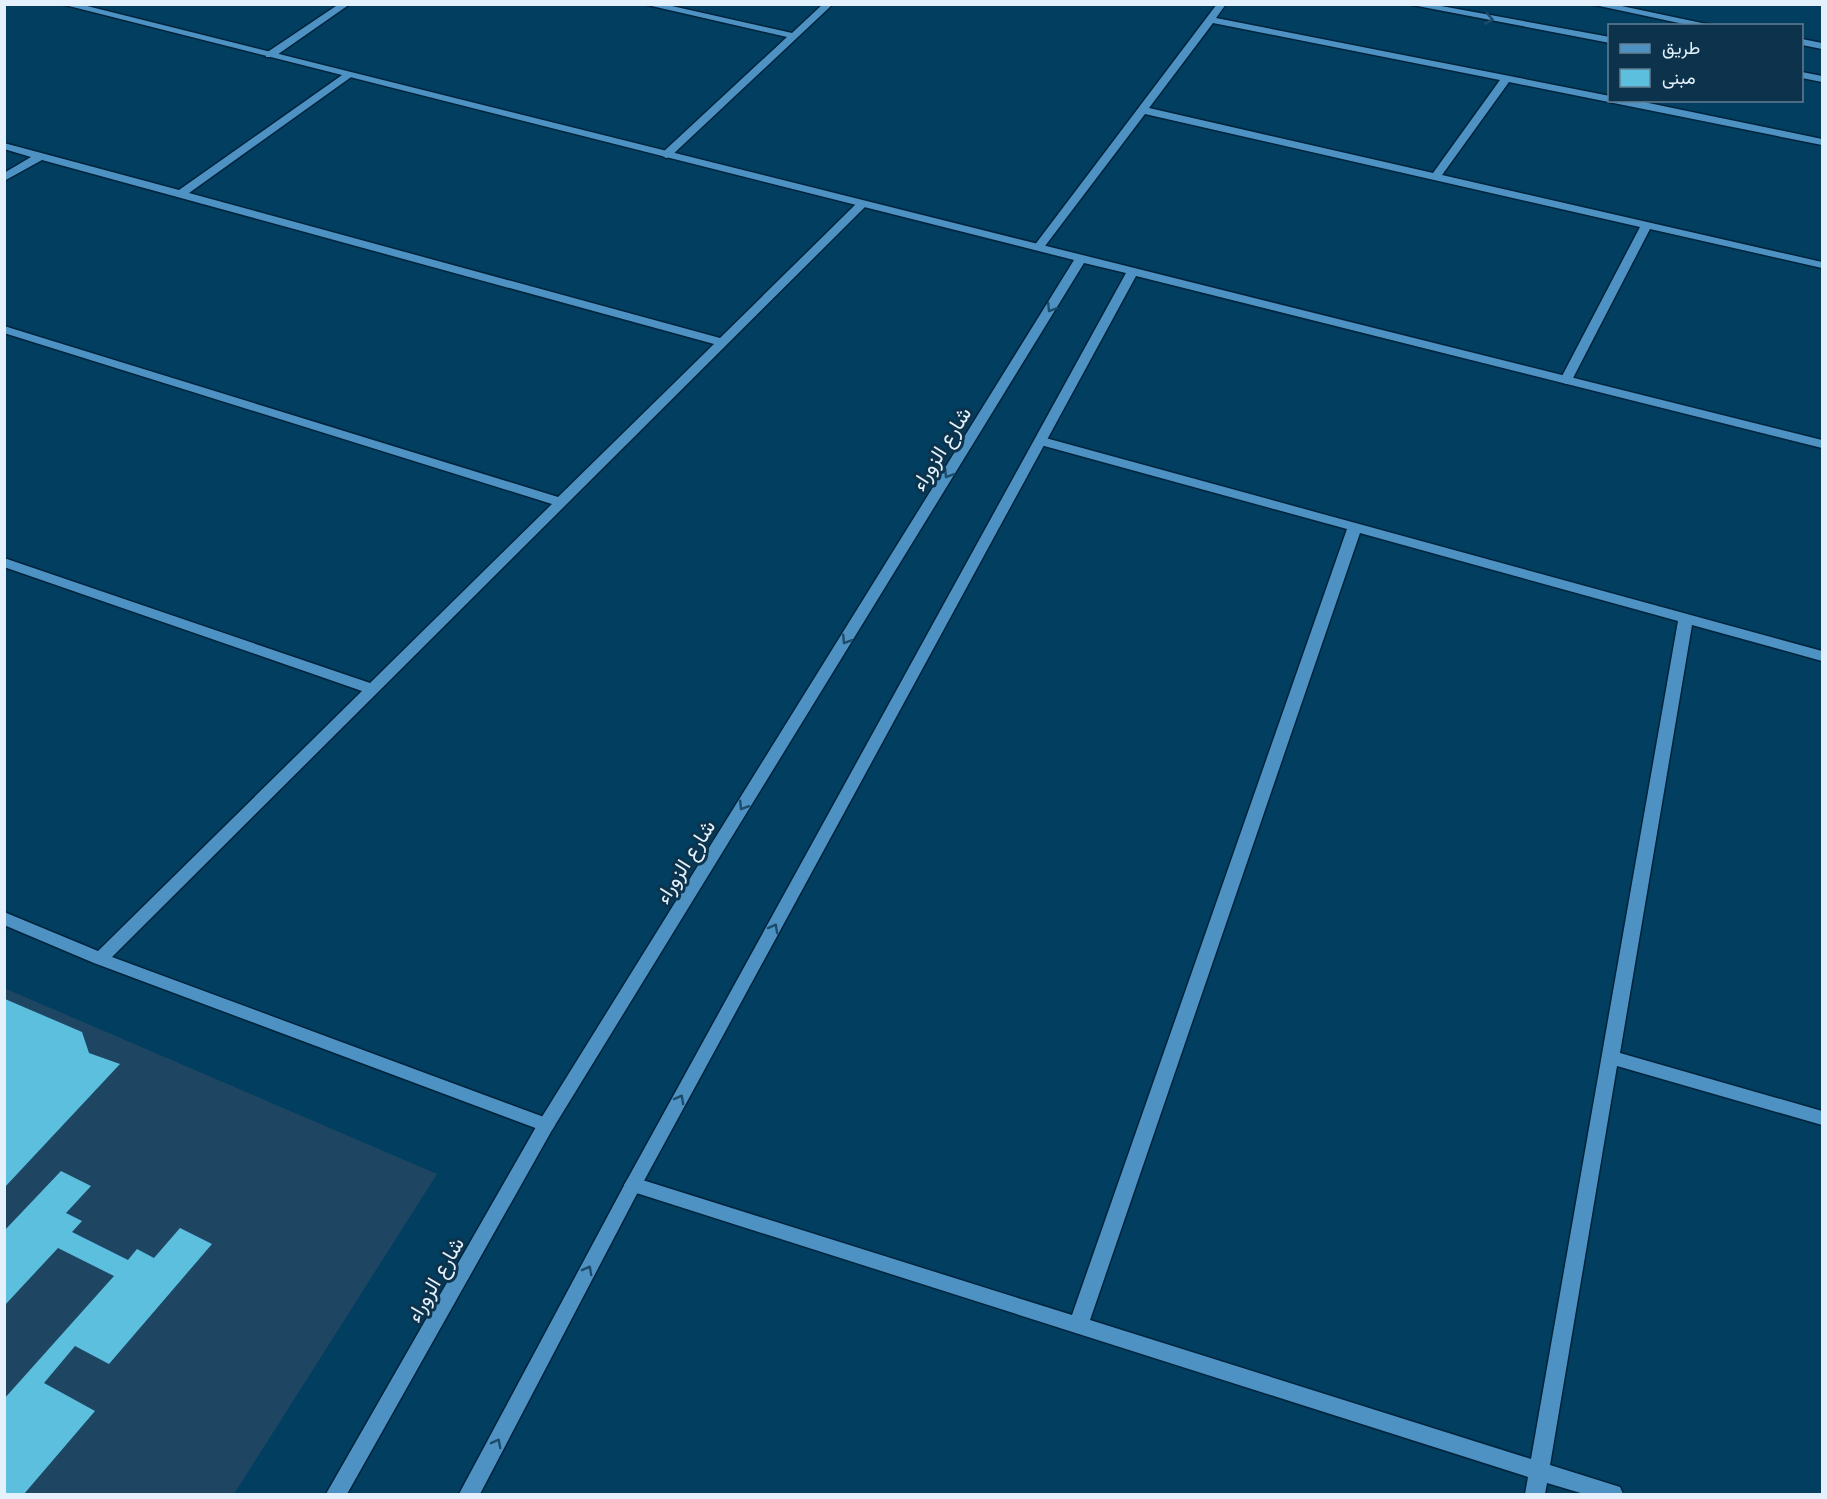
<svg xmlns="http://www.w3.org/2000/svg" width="1827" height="1499" font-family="Barlow,Vazirmatn,sans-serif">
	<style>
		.built { fill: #1e4663 }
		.building { fill: #5dbfde }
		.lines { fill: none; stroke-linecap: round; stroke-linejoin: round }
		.street-casing { stroke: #00243c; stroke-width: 3 }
		.secondary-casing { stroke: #00243c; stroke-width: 3 }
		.street { fill: #4d92c3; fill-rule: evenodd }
		.secondary { fill: #4d92c3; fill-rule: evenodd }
		.oneway { stroke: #1d4b6a }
		.labels { text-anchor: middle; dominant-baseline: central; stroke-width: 6; stroke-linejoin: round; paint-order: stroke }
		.street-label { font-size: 21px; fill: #e4f1fc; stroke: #0d334c }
	</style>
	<rect width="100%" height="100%" fill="#013e60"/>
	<path class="built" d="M4,988L437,1174L234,1494H5Z"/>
	<path class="building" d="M5,999L82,1032L89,1053L120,1064L4,1188V1087L6,1085L5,1084Z
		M61,1171L91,1186L66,1213L82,1221L72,1232L128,1260L137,1249L154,1258L180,1228L212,1244L109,1364L75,1346L44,1383L95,1411L24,1494H4V1399L114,1276L58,1248L4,1306V1231Z"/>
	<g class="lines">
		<g class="street-casing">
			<path id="street" d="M339,4H350L274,57H266V53Z
				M643,4H663L792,33L823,4H833L670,157L666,158L661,155L662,153L787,37Z
				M1217,4H1226L1216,18L1610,96V100H1634L1822,139V145L1509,82L1442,175L1822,262V268L1650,229L1572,380L1566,384L1560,380L1640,227L1145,114L1042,250H1034V246ZM1213,23L1500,80L1433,173L1149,108Z
				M345,73L354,75L189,193L720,338L858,202L862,201L868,204L112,957L552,1120L555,1125L552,1130L546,1132L94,963L4,925V912L98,951L362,691L4,567V558L370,683L552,504L4,333V326L558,497L714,344L42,160L4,181V173L31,157L4,149V143L179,190Z
				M1042,437L1822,651V661L1692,625L1620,1053L1822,1111V1125L1617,1066L1550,1465L1620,1487L1623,1494H1584L1547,1483L1545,1494H1525L1528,1477L627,1190L624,1185L627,1180L633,1177L1072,1315L1347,529L1037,444L1036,441ZM1360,533L1678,621L1531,1459L1090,1320Z"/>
		</g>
		<g class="secondary-casing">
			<path id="secondary" d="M61,4H79L1822,440V448L1136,276L639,1190L480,1494H459L627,1180L1126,273L1084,263L552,1130L347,1494H326L540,1120L1074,260Z
				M1407,4H1430L1610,37V43Z
				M1590,4H1612L1716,26H1693Z
				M1802,39L1822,43V49L1802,45Z
				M1802,72L1822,76V82L1802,78Z"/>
		</g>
		<use href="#street" class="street"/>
		<use href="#secondary" class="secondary"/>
	</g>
	<defs><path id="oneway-chevron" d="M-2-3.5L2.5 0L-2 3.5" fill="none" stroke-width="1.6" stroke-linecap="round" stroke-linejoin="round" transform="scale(1.5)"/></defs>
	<g class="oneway">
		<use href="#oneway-chevron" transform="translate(1489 19) rotate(10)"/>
		<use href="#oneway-chevron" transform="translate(1051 308) rotate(122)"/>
		<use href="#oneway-chevron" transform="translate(948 474) rotate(122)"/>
		<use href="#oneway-chevron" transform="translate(846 640) rotate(122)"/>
		<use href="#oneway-chevron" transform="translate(743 806) rotate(122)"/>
		<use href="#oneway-chevron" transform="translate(774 928) rotate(-61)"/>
		<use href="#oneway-chevron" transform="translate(680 1099) rotate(-61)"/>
		<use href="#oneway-chevron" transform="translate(588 1270) rotate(-62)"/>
		<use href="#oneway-chevron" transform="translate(497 1443) rotate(-62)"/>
	</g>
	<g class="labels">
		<g class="street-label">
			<text transform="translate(940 448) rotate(-58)">شارع الزوراء</text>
			<text transform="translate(684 861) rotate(-58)">شارع الزوراء</text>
			<text transform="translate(434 1279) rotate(-60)">شارع الزوراء</text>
		</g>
	</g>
	<rect width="1827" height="1499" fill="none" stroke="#e4f1fc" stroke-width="12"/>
	<rect x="1608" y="24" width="195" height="78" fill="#0d334c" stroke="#637f92" stroke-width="1.5"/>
	<rect x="1620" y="44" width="30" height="9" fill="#4d92c3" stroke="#637f92" stroke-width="1.5"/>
	<text x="1662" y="54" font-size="18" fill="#e4f1fc">طريق</text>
	<rect x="1620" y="69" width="30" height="18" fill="#5dbfde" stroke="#637f92" stroke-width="1.5"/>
	<text x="1662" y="84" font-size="18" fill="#e4f1fc">مبنى</text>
</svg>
